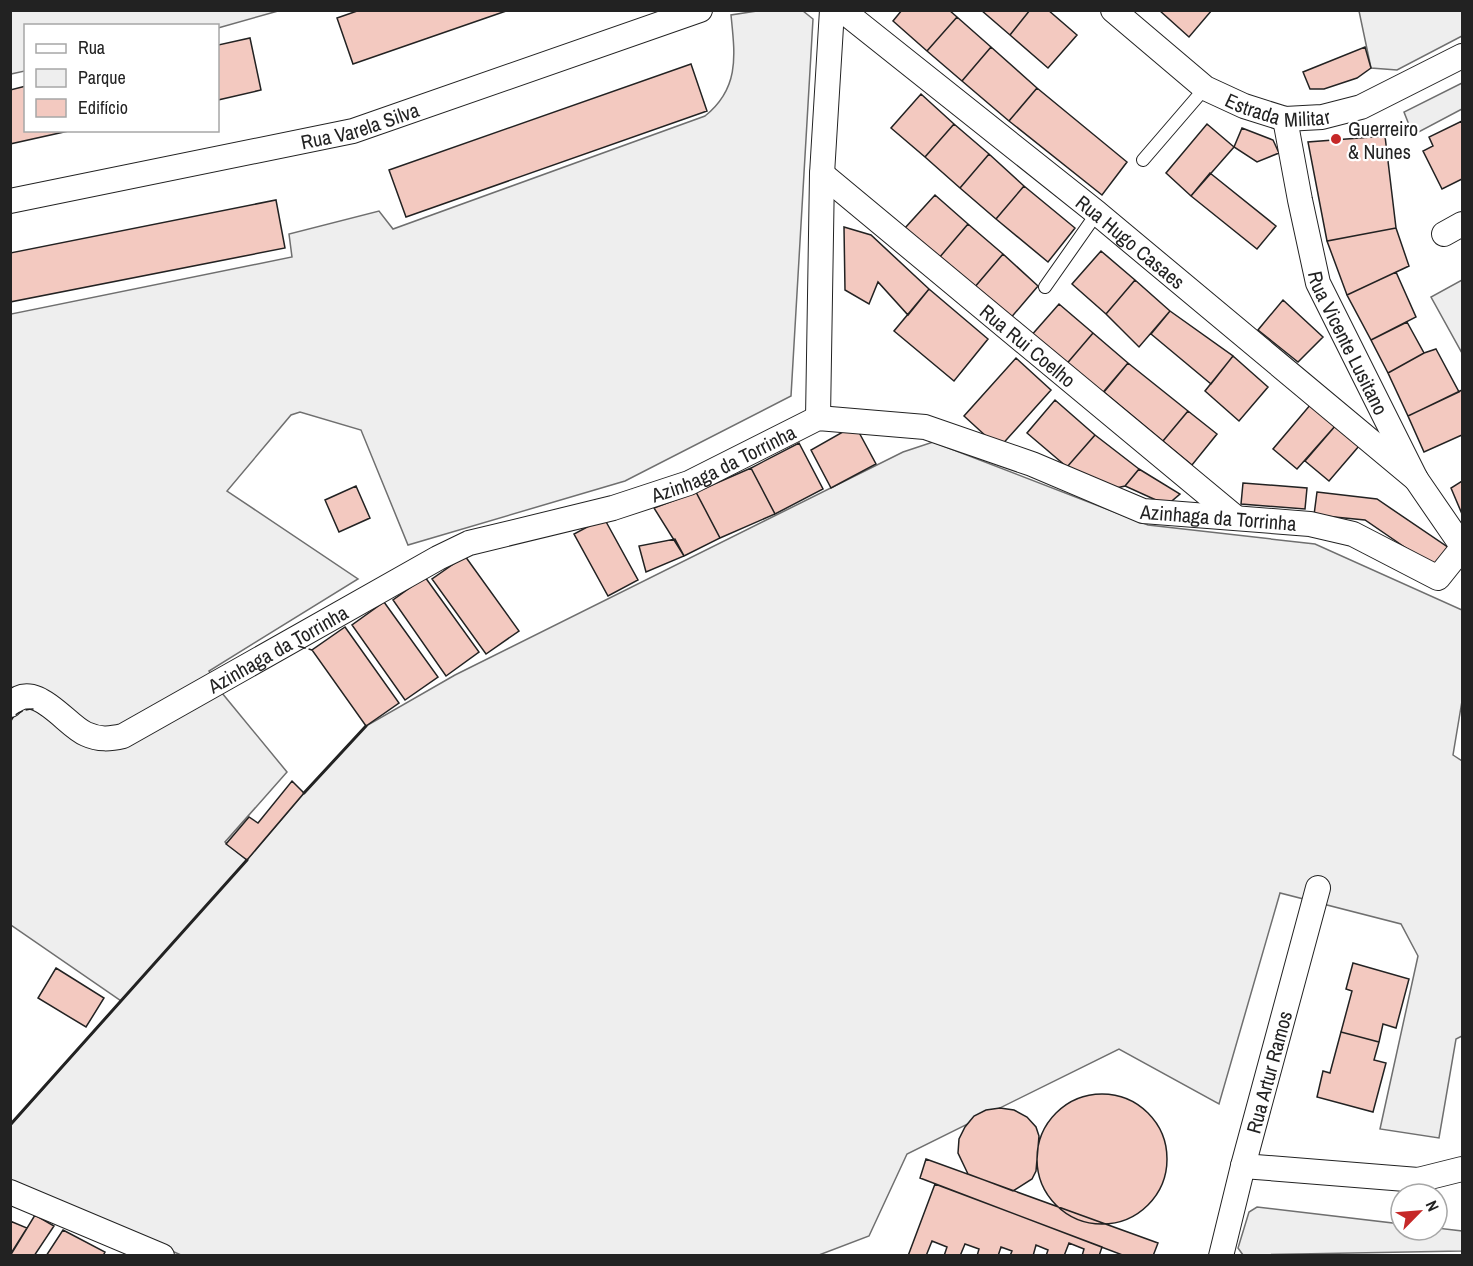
<svg xmlns="http://www.w3.org/2000/svg" width="1473" height="1266" font-family="'Archivo Narrow',sans-serif">
	<style>
		.green { fill: #eee; stroke: #6f6f6f; stroke-width: 1.5 }
		.building { fill: #f3c9c0; stroke: #222; stroke-width: 1.5 }
		.lines { fill: none; stroke-linecap: round; stroke-linejoin: round }
		.lane-casing { stroke: #222; stroke-width: 14 }
		.street-casing { stroke: #222; stroke-width: 26 }
		.lane { stroke: #fff; stroke-width: 12 }
		.street { stroke: #fff; stroke-width: 24 }
		.fence { stroke: #222; stroke-width: 1.5; stroke-dasharray: 8 3; stroke-linecap: butt }
		.wall { stroke: #222; stroke-width: 3 }
		.poi-dot { fill: #c62828; stroke: #fff; stroke-width: 2 }
		.labels { text-anchor: middle; dominant-baseline: central; stroke-width: 4.5; stroke-linejoin: round; paint-order: stroke }
		.street-label { font-size: 20px; fill: #222; stroke: #fff }
		.poi-label { font-size: 20px; fill: #222; stroke: #fff; text-anchor: start }
	</style>
	<rect width="100%" height="100%" fill="#fff"/>
	<path class="green" d="M10,11L11,10L278,11L218,28V26H26L25,71L11,74Z
		M757,11H803L813,19L791,396L625,481L408,545L361,430L300,412L291,415L227,491L358,579L209,671L222,693L287,772L225,842L247,860L304,793L366,726L455,675L903,452L933,442L1148,525L1315,544L1462,610V701L1453,755L1462,761V1036L1456,1039L1439,1138L1380,1129L1418,956L1401,924L1280,893L1219,1104L1119,1049L907,1154L869,1236L819,1255H181L11,1182V1125L121,1001L11,925V314L292,257L289,234L379,211L393,229L705,116C740,88 735,55 731,15Z
		M1359,11H1462V36L1397,70L1371,68Z
		M1462,83V109L1413,135L1404,112Z
		M1462,280V353L1431,297Z
		M1257,1207L1401,1224V1230H1437V1228L1462,1231V1251L1243,1255L1238,1248L1249,1212Z"/>
	<path class="building" d="M360,10H509L353,64L337,18Z
		M902,10H949L957,17L927,51L893,21Z
		M981,10H1030L1010,35Z
		M1030,10H1048L1077,35L1048,68L1010,35Z
		M1159,10H1212L1189,37Z
		M957,17L991,47L962,81L927,51Z
		M250,38L261,90L218,100V45Z
		M991,47L1037,88L1009,121L962,81Z
		M1365,47L1371,68L1357,78L1324,89H1310L1303,72Z
		M691,64L707,111L406,217L389,170Z
		M26,86V130H73L10,144V90Z
		M1037,88L1127,162L1102,195L1009,121Z
		M921,94L954,124L925,157L891,128Z
		M1462,121V179L1442,189L1423,151L1433,146L1429,137Z
		M954,124L989,154L960,188L925,157Z
		M1207,124L1234,147L1191,196L1166,173Z
		M1242,128L1273,140L1279,153L1257,162L1234,147Z
		M1385,136L1396,228L1327,241L1308,142Z
		M989,154L1024,186L996,219L960,188Z
		M1210,173L1276,226L1257,249L1191,196Z
		M1024,186L1075,228L1048,262L996,219Z
		M935,195L968,224L939,258L905,228Z
		M276,200L285,248L10,302V253Z
		M968,224L1003,254L974,288L939,258Z
		M844,227L871,235L929,289L908,315L878,282L869,304L845,290Z
		M1396,228L1409,266L1347,295L1327,241Z
		M1101,251L1135,280L1106,314L1072,284Z
		M1003,254L1038,286L1009,320L974,288Z
		M1396,272L1416,317L1371,340L1347,295Z
		M1135,280L1170,311L1139,347L1106,314Z
		M929,289L988,339L954,381L894,331Z
		M1283,300L1323,337L1298,362L1258,330Z
		M1059,304L1093,333L1064,367L1030,337Z
		M1170,311L1233,356L1211,384L1151,334Z
		M1407,322L1424,353L1388,373L1371,340Z
		M1093,333L1128,363L1099,397L1064,367Z
		M1436,349L1459,392L1408,416L1388,373L1424,353Z
		M1233,356L1268,387L1239,421L1205,391Z
		M1016,358L1051,390L999,448L964,416Z
		M1128,363L1188,411L1163,441L1104,392Z
		M1462,390V435L1424,452L1408,416Z
		M1055,400L1095,435L1067,467L1027,433Z
		M1311,404L1336,425L1297,469L1273,449Z
		M1188,411L1217,434L1192,465L1163,441Z
		M855,425L876,464L831,488L811,450Z
		M1336,425L1359,446L1329,481L1305,461Z
		M1095,435L1139,469L1125,486L1112,489L1067,467Z
		M799,443L823,489L775,514L751,468Z
		M751,468L775,514L720,538L696,492Z
		M1139,469L1180,494L1167,505L1125,486Z
		M1462,481V514L1451,488Z
		M1243,483L1307,488L1305,509L1241,504Z
		M356,486L370,518L339,532L325,500Z
		M696,492L720,538L684,556L654,508Z
		M1317,492L1377,499L1452,550L1438,570L1365,520L1314,515Z
		M604,518L638,580L608,596L574,534Z
		M675,539L684,556L646,572L639,546Z
		M465,556L519,631L486,654L432,579Z
		M425,577L479,652L446,676L393,600Z
		M384,602L438,677L405,700L352,625Z
		M345,627L399,703L366,726L312,650Z
		M292,781L304,793L247,860L226,844L249,817L258,823Z
		M1353,963L1409,979L1396,1028L1383,1024L1379,1042L1341,1032L1352,991L1346,989Z
		M56,968L104,998L86,1027L38,998Z
		M1341,1032L1379,1042L1374,1060L1386,1063L1373,1112L1317,1097L1323,1071L1330,1073Z
		M1037 1159a65 65 0 1 1 130 0a65 65 0 1 1-130 0Z
		M1000,1108L1014,1110L1027,1117L1036,1127L1039,1136L1036,1171L1032,1179L1013,1191L968,1174L958,1153L959,1139L965,1127L974,1116L986,1110Z
		M926,1159L1158,1243L1153,1256H1125L920,1178Z
		M935,1184L1102,1247L1099,1256H1082L1084,1249L1069,1243L1064,1256H1046L1048,1250L1036,1245L1033,1256H1010L1012,1251L1001,1247L998,1256H977L979,1249L965,1244L960,1256H944L947,1247L932,1241L926,1256H908Z
		M35,1215L54,1226L34,1256H10Z
		M10,1221L27,1228L10,1255Z
		M63,1230L105,1252L103,1256H46Z"/>
	<g class="lines">
		<g class="lane-casing">
			<path id="lane" d="M1143,160L1205,88
				M1045,287L1097,213"/>
		</g>
		<g class="street-casing">
			<g id="street">
				<path id="s1" d="M842,10L1097,213L1416,479"/>
				<path id="s2" d="M1113,10L1205,88L1244,106L1285,119L1322,117L1361,107L1462,56"/>
				<path id="s3" d="M1285,119L1300,200L1318,283L1416,479L1462,546"/>
				<path id="s4" d="M822,174L1235,517"/>
				<path id="s5" d="M10,201L353,131L700,10"/>
				<path d="M1444,234L1462,224"/>
				<path d="M818,418L822,174L832,10"/>
				<path id="s6" d="M10,705C35,677 66,726 86,734C99,740 110,739 123,736L438,558L469,543L613,508L689,483L818,418L925,427L1032,464L1143,511L1310,524L1353,534L1438,578L1462,548"/>
				<path d="M1243,1166L1418,1180L1462,1169"/>
				<path d="M10,1192L162,1256"/>
				<path id="s7" d="M1221,1256L1243,1166L1318,888"/>
			</g>
		</g>
		<use href="#lane" class="lane"/>
		<use href="#street" class="street"/>
		<path class="fence" d="M298,646L312,650
			M10,724C13,712 25,709 36,709"/>
		<path class="wall" d="M304,793L366,726
			M10,1125L247,860"/>
	</g>
	<circle class="poi-dot" cx="1336" cy="139" r="6"/>
	<g class="labels">
		<g class="street-label">
			<text stroke="none"><textPath href="#s2" startOffset="198">Estrada Militar</textPath></text>
			<text stroke="none"><textPath href="#s5" startOffset="358">Rua Varela Silva</textPath></text>
			<text stroke="none"><textPath href="#s1" startOffset="370">Rua Hugo Casaes</textPath></text>
			<text stroke="none"><textPath href="#s3" startOffset="234">Rua Vicente Lusitano</textPath></text>
			<text stroke="none"><textPath href="#s4" startOffset="268">Rua Rui Coelho</textPath></text>
			<text stroke="none"><textPath href="#s6" startOffset="792">Azinhaga da Torrinha</textPath></text>
			<text stroke="none"><textPath href="#s6" startOffset="1314">Azinhaga da Torrinha</textPath></text>
			<text stroke="none"><textPath href="#s6" startOffset="306">Azinhaga da Torrinha</textPath></text>
			<text stroke="none"><textPath href="#s7" startOffset="190">Rua Artur Ramos</textPath></text>
		</g>
		<g class="poi-label">
			<text x="1348" y="128">Guerreiro<tspan x="1348" dy="23">&amp; Nunes</tspan></text>
		</g>
	</g>
	<rect width="1473" height="1266" fill="none" stroke="#222222" stroke-width="24"/>
	<rect x="24" y="24" width="195" height="108" fill="#ffffff" stroke="#a7a7a7" stroke-width="1.5"/>
	<rect x="36" y="44" width="30" height="9" fill="#ffffff" stroke="#a7a7a7" stroke-width="1.5"/>
	<text x="78" y="54" font-size="18" fill="#222222">Rua</text>
	<rect x="36" y="69" width="30" height="18" fill="#eeeeee" stroke="#a7a7a7" stroke-width="1.5"/>
	<text x="78" y="84" font-size="18" fill="#222222">Parque</text>
	<rect x="36" y="99" width="30" height="18" fill="#f3c9c0" stroke="#a7a7a7" stroke-width="1.5"/>
	<text x="78" y="114" font-size="18" fill="#222222">Edifício</text>
	<g transform="translate(1419 1212) rotate(65)"><circle r="28" fill="#ffffff" stroke="#a7a7a7" stroke-width="1.5"/>
	<path d="M0-4.5L10 22L0 15L-10 22Z" fill="#c62828"/>
	<text y="-9" font-size="16" font-weight="bold" text-anchor="middle" fill="#222222">N</text>
	</g>
</svg>
